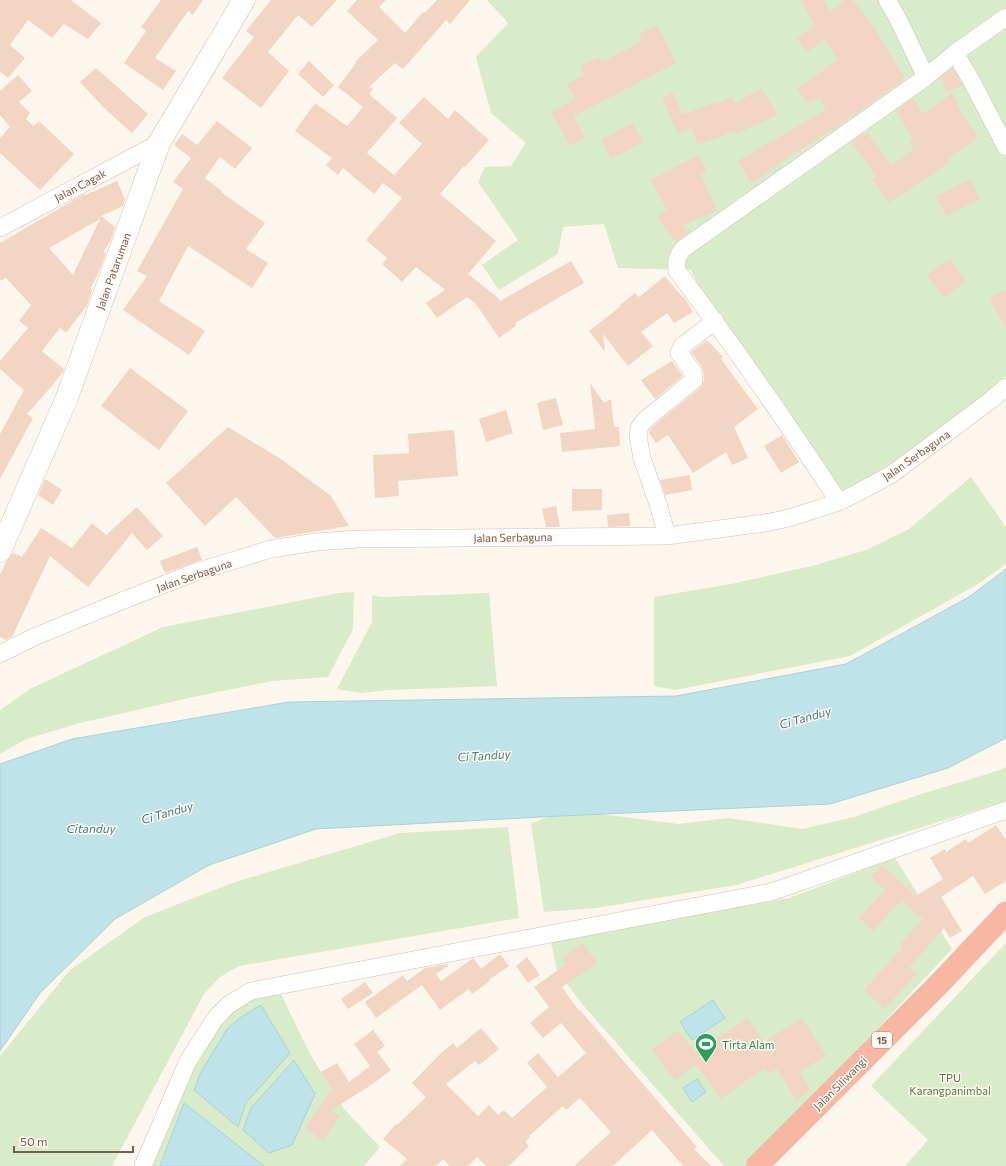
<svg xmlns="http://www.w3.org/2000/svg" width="1006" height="1166" font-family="Commissioner,sans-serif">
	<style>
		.green { fill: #d8ecc9 }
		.water { fill: #bfe3e8; stroke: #a5d3da }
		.building { fill: #f3d5c3; fill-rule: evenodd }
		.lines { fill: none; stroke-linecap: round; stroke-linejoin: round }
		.street-casing { stroke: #d1beb0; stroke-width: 18 }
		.secondary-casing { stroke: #d6c0b0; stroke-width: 23 }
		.highway-casing { stroke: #dad1cd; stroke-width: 23 }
		.street { stroke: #fff; stroke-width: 17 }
		.secondary { stroke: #fff; stroke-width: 22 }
		.highway { stroke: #f7b7a3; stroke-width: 22 }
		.labels { text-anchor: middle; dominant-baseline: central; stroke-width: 3; stroke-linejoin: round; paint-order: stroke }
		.shield { fill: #fffaf3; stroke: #a28b7f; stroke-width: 1 }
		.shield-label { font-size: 10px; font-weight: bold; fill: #7a5c4d }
		.street-label { font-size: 11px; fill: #7a5c4d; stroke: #fffaf3 }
		.leisure-label { font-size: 11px; fill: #27864d; stroke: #fffaf3; text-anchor: start }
		.park-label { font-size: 11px; fill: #537a41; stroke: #fffaf3 }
		.water-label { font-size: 12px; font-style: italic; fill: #437c86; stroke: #fffaf3 }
	</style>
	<rect width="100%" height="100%" fill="#fdf6ec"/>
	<path class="green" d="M487,0H1006V376L993,387L890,470L836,494L707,305L691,270L618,268L604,224L563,227L558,254L499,290L482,265L518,240L478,182L485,167L511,166L526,143L491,113L476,57L508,23Z
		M971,477L1006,527V564L978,584L850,656L675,690L654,686V597L731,584L812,566L866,550L909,529Z
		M354,592L353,629L328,677L272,681L198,696L80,723L26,739L0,754V710L32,688L163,627L339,593Z
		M489,593L497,686L388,690L361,693L337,689L372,622V595L383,597Z
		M1006,767V801L736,885L596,908L544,912L531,824L561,811L617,816L678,824L728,818L802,829L854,817L915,796L1000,770Z
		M508,827L519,918L239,966L220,977L204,994L112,1166H0V1056L70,970L145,917L235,882L400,833Z
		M895,858L952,949L799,1113L744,1166H724L583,1005L557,971L551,942L789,898Z
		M1006,943V1166H905L928,1140L871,1086Z
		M280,992L310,1054L344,1109L380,1147L364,1166H151L193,1066L221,1025L234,1010L254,997Z"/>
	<path class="water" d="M1006,569V738L948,768L830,804L560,816L316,829L209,865L115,919L40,993L0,1051V764L72,739L289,702L676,696L846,664L969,597Z
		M713,1000L725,1018L692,1040L680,1022Z
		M261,1005L290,1053L246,1103L238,1127L194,1090L201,1072L227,1029L240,1018Z
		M294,1060L315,1094L292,1145L269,1153L243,1130L251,1108Z
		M697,1079L706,1092L692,1102L683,1088Z
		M184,1103L264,1166H160Z"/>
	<path class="building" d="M0,0H71L101,23L88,39L64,24L52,38L28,20L10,45L25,58L8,78L0,71Z
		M161,0H203L193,15L188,11L155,58L176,71L163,90L124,63L146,31L141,27Z
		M271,0H337L312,27L298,15L268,52L289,71L261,108L222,78L254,37L246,31Z
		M357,0H386L379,7L405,33L423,12L425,13L437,0H470L450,24L446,20L403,69L395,63L369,87L373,89L369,94L397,118L367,153L394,175L422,144L399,123L424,97L448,119L455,110L489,140L465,167L464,166L440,194L496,241L468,274L497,297L500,301L571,261L584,283L515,323L516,326L499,338L476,304L467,297L437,318L426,303L445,290L416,267L402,282L382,264L387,258L366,240L402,198L383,183L374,194L343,168L338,175L326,165L332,158L295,131L315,103L347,126L363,107L338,87L356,63L355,62L378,40L347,11Z
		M801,0H824L830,12L846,0H853L875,29L904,77L901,79L902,81L832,131L831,130L771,169L772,171L751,183L738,161L826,110L819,98L807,103L797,89L837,60L825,39L807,52L797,38L815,26Z
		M657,25L676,63L574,116L585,138L570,146L551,112L575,99L567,84L584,75L580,66L599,57L602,62L642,41L639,34Z
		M309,61L334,85L323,97L298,74Z
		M96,68L148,114L132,133L105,109L80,82Z
		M952,68L963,85L946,92L941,78Z
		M18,75L32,91L19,102L30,113L26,119L34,126L39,121L74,154L40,190L0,153V138L10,127L0,115V91Z
		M761,88L778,115L736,134L735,131L698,145L691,127L678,134L662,98L673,93L682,115L716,102L717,104L732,97L735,104Z
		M952,93L959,104L957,106L978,138L948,158L950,162L889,203L872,179L877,176L851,142L866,132L892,165L914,149L909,141L913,139L896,111L913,98L923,114Z
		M217,121L252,148L235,169L220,157L205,178L222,191L221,192L265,223L246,249L268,263L252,288L188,246L159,301L205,331L189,355L123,310L147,276L137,271L183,189L173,182L191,158L174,145L182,134L197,145Z
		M633,123L643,142L611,159L601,140Z
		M698,155L707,172L701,175L717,210L683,226L689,233L676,242L657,217L667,210L651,180Z
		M970,179L980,199L946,216L936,196Z
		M117,181L125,199L123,206L101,216L115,227L110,242L103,252L106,253L100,269L90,290L92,291L86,308H85L66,333L60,328L42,351L64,369L63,372L51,387L27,414L33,418L0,479V434L24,390L0,369V361L28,328L19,321L31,305L6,278L0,281V243L84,194L85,195ZM100,219L73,275L49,248Z
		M950,259L966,281L944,298L927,275Z
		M665,276L683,298L684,297L693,312L674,323L667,313L641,332L653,346L628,366L603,334L605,352L589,331L621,306L620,305L635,293L639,297Z
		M1006,289V329L989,298Z
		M707,340L723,357L721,359L758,409L734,427L748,458L732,465L726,452L693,473L668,435L656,443L649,433L652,427L700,388L703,384L704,379L703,370L701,366L691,352Z
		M672,361L683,376L655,399L641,380Z
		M130,368L188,411L159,450L101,406Z
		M590,383L604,403L611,399L614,427H619L620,446L562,452L560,433L595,429Z
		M556,398L563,425L543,430L537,403Z
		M506,410L513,433L486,442L479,419Z
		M228,427L281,459L331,496L349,526L275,538L236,497L205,526L166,483Z
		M454,430L458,476L398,481L399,496L375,498L373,455L409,453L408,434Z
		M782,435L799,462L781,473L764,446Z
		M690,475L692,490L665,495L660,480Z
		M45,479L62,490L53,505L38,495Z
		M572,489H602V510L572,511Z
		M556,506L560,527H546L542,509Z
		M137,507L163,536L147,550L132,533L88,587L50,556L12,637L6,640L0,637V575L6,562L13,553L22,557L41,528L72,548L92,523L106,535Z
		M629,513L630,526L608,527L607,515Z
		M197,547L202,560L165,573L160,561Z
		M996,825L1006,840V881L985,894L973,876L941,897L962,931L950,938L944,928L909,968L916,974L885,1009L864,990L903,947L900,944L923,919L901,900L873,931L859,918L885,890L871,877L882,865L916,896L943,879L930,858L945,849L946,852L966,839L968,843Z
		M583,943L597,963L562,987L579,1011L580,1010L697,1147L694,1149L711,1166H683L652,1130L613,1166H574L611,1132L580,1098L566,1110L563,1106L529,1136L530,1137L525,1142L529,1146L509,1166H486L477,1157L468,1166H450L443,1159L436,1166H400L407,1159L383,1139L396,1124L397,1125L426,1097L412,1083L440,1054L453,1043L457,1048L481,1028L499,1049L479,1065L475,1061L446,1084L478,1116L489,1105L498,1115L504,1110L512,1118L547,1087L527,1063L538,1053L558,1077L586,1053L561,1023L543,1038L530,1023L549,1007L534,987L566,964L562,958Z
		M500,954L509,966L489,980L490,981L472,994L469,989L440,1010L422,985L376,1018L365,1002L403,975L407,981L425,968L447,964L448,966L436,974L441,981L472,959H474L481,969Z
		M527,957L540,975L528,983L516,966Z
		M365,982L373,993L348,1009L341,999Z
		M748,1018L764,1042L802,1018L826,1055L800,1072L811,1090L796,1100L777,1069L768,1074L764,1068L721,1099L696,1064L675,1080L652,1050L678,1030L695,1052L720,1035L721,1036Z
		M373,1030L385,1046L377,1052L391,1070L370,1086L331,1110L340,1116L323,1141L305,1128L332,1089L321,1072L337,1063L349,1082L370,1066L354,1044Z"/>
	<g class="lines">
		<g class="street-casing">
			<path id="street" d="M887,0L898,19L926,77
				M955,53L971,80L1006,147
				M0,228L159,143
				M839,502C787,423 734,346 677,271C676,261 677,256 683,249L926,77L955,53L1006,17
				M667,536L658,504L642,458L638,436L639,428L645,420L694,380L693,372L679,353L682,346L715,321
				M0,654L34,637L124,600L196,572L271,549L316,542L358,539L667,536L765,523L789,518L839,502L857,493L892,474L991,400L1006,387
				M143,1166L187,1063L214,1020L228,1005L251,991L771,892L783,888L1006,810"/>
		</g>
		<g class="secondary-casing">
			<path id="secondary" d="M0,551L66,400L159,143L244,0"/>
		</g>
		<g class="highway-casing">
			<path id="highway" d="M757,1166L939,984L1006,913"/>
		</g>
		<use href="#street" class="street"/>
		<use href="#secondary" class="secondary"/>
		<use href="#highway" class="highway"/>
	</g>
	<defs>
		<g id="stadium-pin" transform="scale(1.15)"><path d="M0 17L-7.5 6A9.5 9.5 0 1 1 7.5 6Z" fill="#2e9e5b" stroke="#fffaf3"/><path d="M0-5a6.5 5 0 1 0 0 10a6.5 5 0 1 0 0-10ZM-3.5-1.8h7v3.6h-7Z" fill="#fff"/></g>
	</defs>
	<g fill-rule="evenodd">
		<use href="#stadium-pin" x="706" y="1044"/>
	</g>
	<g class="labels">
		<rect class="shield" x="872" y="1032" width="20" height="16" rx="3"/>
		<g class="shield-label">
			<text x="882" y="1040">15</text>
		</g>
		<g class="street-label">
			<text transform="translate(80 185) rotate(-28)">Jalan Cagak</text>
			<text transform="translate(113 271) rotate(-70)">Jalan Pataruman</text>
			<text transform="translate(916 455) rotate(-35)">Jalan Serbaguna</text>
			<text transform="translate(513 537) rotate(-1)">Jalan Serbaguna</text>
			<text transform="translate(194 575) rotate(-19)">Jalan Serbaguna</text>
			<text transform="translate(840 1083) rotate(-45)">Jalan Siliwangi</text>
		</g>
		<g class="leisure-label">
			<text x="722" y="1044">Tirta Alam</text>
		</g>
		<g class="park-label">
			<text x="950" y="1077">TPU<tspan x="950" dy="13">Karangpanimbal</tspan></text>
		</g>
		<g class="water-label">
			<text transform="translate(805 717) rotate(-16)">Ci Tanduy</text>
			<text transform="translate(484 755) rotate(-4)">Ci Tanduy</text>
			<text transform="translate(167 812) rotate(-16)">Ci Tanduy</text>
			<text x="91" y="828">Citanduy</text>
		</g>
	</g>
	<path d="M14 1146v6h119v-6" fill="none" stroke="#7a5c4d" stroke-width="2"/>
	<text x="20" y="1146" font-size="12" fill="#7a5c4d" stroke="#fffaf3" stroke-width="3" paint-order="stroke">50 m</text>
</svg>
